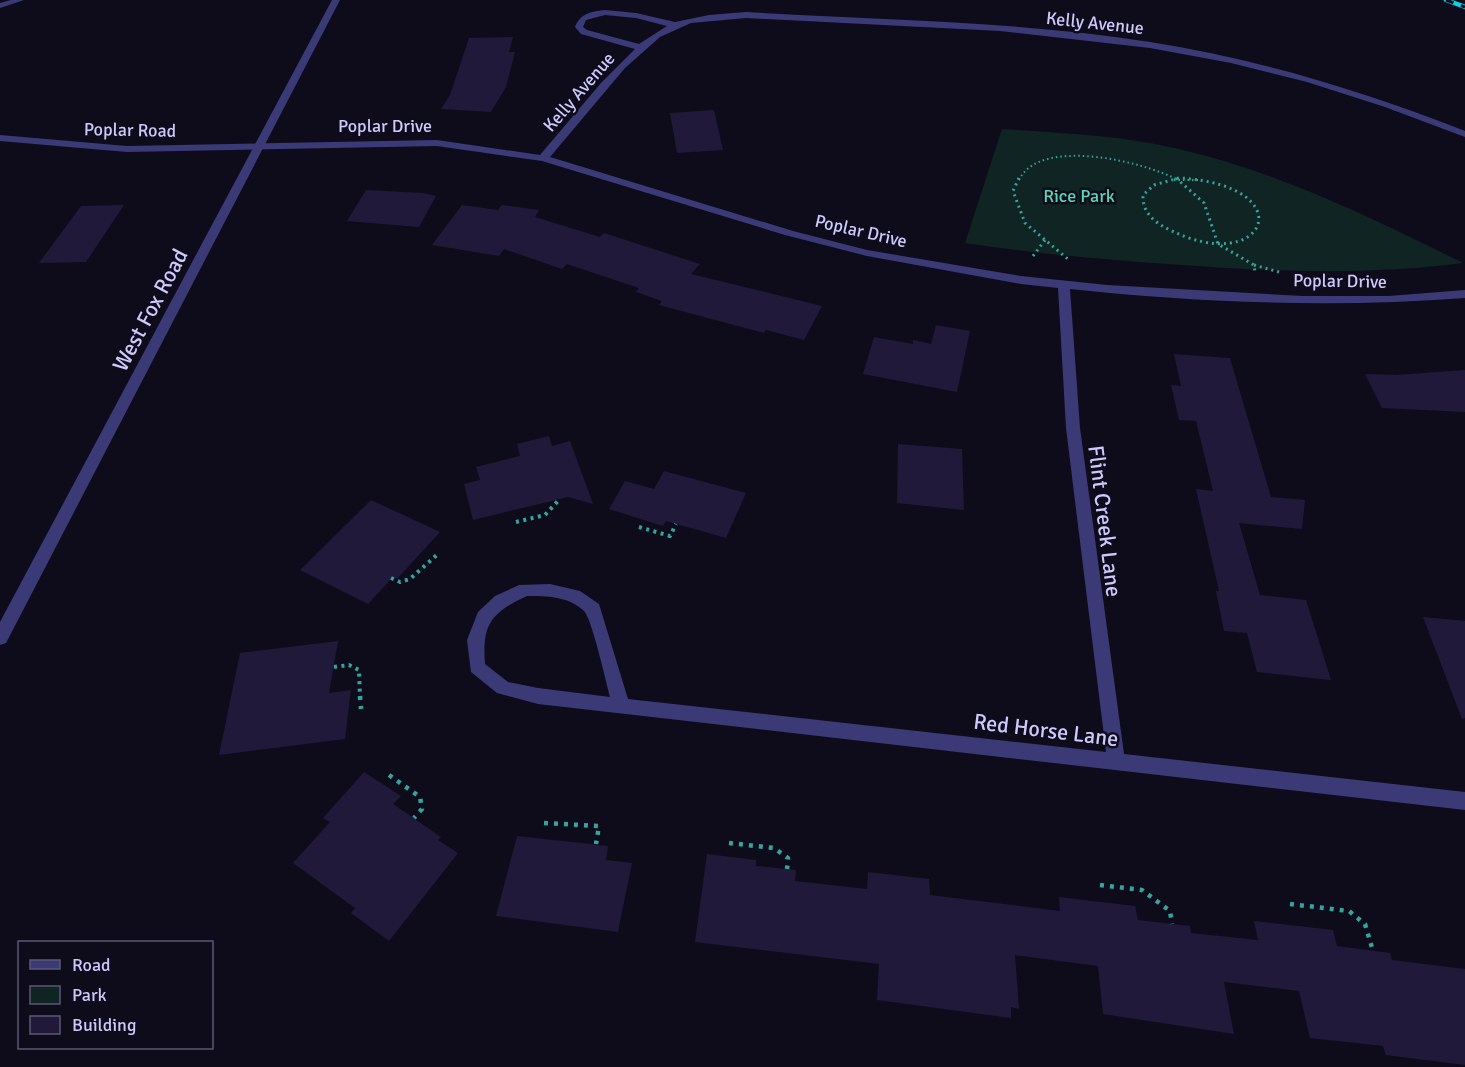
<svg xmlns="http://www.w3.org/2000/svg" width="1465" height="1067" font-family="Signika,sans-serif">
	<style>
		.green { fill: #0f2423 }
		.building { fill: #20193a }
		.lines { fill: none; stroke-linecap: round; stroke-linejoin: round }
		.path-far3 { stroke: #33a59d; stroke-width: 2; stroke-dasharray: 1.5 3; stroke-linecap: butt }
		.path-far2 { stroke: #33a59d; stroke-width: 3; stroke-dasharray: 2 4; stroke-linecap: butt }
		.path-far1 { stroke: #33a59d; stroke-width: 4; stroke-dasharray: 3 4.5; stroke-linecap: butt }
		.path { stroke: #33a59d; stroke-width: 4.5; stroke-dasharray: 4 6; stroke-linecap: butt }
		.minor { fill: #3b3a77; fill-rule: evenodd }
		.tertiary { fill: #3b3a77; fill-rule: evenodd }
		.rail-casing { stroke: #0ed0e3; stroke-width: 4.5 }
		.rail { stroke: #0e0c1b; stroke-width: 3; stroke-dasharray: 8; stroke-linecap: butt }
		.labels { text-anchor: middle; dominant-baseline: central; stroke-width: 5; stroke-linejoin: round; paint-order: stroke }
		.far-street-label { font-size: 18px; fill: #cec9fc; stroke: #0e0c1b }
		.far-park-label { font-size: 18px; fill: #5bd6b6; stroke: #0e0c1b }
		.street-label { font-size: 22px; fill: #cec9fc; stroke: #0e0c1b }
	</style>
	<rect width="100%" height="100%" fill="#0e0c1b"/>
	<path class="green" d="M1002,129C1061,133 1122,135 1179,149C1279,172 1372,218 1463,263C1369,275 1277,272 1182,265C1109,260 1037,254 965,243Z"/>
	<path class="building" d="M513,37L509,52H515L506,87L491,112L441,109L450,95L469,38Z
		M714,110L723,150L677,153L670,113Z
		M366,190L423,193L436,196L419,227L347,221Z
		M124,205L86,262L39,263L81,206Z
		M462,205L498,210L502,205L539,210L535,217L600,237L604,233L700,264L691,274L822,306L804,340L766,330L764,333L659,305L662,301L636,292L639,288L567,264L562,269L504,249L499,256L432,245Z
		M936,325L970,331L957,392L863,374L874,337L913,344V340L931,344Z
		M1174,354L1230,358L1271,497L1305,500L1302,529L1239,523L1260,595L1306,600L1331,680L1257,672L1247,633L1224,631L1216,591H1219L1196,489L1213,491L1196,421L1179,420L1171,385L1181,386Z
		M1465,370V412L1382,408L1365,374L1396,375Z
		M549,436L552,446L570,441L593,504L568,497L473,520L464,484L480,480L476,467L520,456L517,444Z
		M898,444L962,449L964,510L897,503Z
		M664,471L746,493L726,538L666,521L663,526L609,509L625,481L654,489Z
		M371,500L440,532L397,579L393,577L368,604L300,570Z
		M1423,617L1465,621V718L1462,719Z
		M338,641L329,693L351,690L345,739L219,755L240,653Z
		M364,772L401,796L393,804L441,837L438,840L458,853L389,941L351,913L355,908L293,863L330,822L323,818Z
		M517,836L608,846L606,860L632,863L618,932L496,916Z
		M707,854L756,860V866L796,870L795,881L867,889L868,872L929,879L930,895L1060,911L1059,897L1135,906L1138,920L1190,926L1191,933L1258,940L1254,921L1333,930L1337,946L1390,953L1392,960L1465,969V1065L1386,1055L1383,1046L1310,1038L1299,991L1224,982L1234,1034L1103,1014L1098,966L1015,955L1019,1009L1011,1007V1018L877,1000L879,964L695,942Z"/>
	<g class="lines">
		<path class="path-far3" d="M1019,180C1040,136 1145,162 1178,180
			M1174,180H1198"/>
		<path class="path-far2" d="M1019,178L1013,191L1025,223L1069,260
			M1176,178L1204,203L1218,244L1254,265L1255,272
			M1179,178L1154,185L1143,195C1142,212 1154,222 1168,229C1265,279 1306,186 1180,178
			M1033,256L1045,240
			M1254,265L1279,272"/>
		<path class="path-far1" d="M516,522L545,515L558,501L557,498
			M639,527L670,536L676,524
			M391,578L400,582L410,579L438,554
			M334,667L349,665L359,670L360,698"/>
		<path class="path" d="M360,696L361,709
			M389,775L420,797L422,809L414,818
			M544,823L599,826L596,844
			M729,843L774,848L788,858L787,869
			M1100,885L1142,890L1170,911L1172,924
			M1290,904L1349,911L1365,924L1373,951"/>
		<path class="minor" d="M11,0H24L0,8V3Z
			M605,10L636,13L675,22L709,15L746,12C881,20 1016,21 1150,42C1258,59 1363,91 1465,131V137L1385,107L1307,82L1231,63L1150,48L1000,31L746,18L691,23L660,37L625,68L550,157L793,231L867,250L1021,276L1107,285L1303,296H1389L1465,290V298C1334,308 1201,303 1070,289L1080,428L1124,754L1465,792V810L538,704L497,693L471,672L467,640L478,612L495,596L519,585L550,584L580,591L599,604L628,699L1106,752L1066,428L1058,288L1021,284L867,256L785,235L542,161L437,146L127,152L0,141V135L127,146L437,140L540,155L601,83L635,49L581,34L575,27C581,13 590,12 605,10ZM605,15L636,18L667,26L639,44L587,30L583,27L586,20ZM527,596C547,596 568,596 584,611C592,619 606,682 610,697L538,688L508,682L485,664C482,624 491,613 527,596Z"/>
		<path class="tertiary" d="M332,0H340L6,643L0,645V622Z"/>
		<g class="rail-casing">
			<path id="rail" d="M1446,0L1465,7"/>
		</g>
		<use href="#rail" class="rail"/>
	</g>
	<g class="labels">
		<g class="far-street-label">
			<text transform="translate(1095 23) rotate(6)">Kelly Avenue</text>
			<text transform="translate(579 92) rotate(-49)">Kelly Avenue</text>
			<text x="385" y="126">Poplar Drive</text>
			<text transform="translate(130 130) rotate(1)">Poplar Road</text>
			<text transform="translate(861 231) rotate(13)">Poplar Drive</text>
			<text transform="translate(1340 281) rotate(1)">Poplar Drive</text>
		</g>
		<g class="far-park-label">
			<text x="1079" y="196">Rice Park</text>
		</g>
		<g class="street-label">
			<text transform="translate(150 310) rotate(-62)">West Fox Road</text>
			<text transform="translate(1105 521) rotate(83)">Flint Creek Lane</text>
			<text transform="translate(1046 730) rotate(7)">Red Horse Lane</text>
		</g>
	</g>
	<rect x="18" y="941" width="195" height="108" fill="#0e0c1b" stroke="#5b5875" stroke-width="1.5"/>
	<rect x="30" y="960" width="30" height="9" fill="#3b3a77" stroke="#5b5875" stroke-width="1.5"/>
	<text x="72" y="971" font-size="18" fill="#cec9fc">Road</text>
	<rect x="30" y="986" width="30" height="18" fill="#0f2423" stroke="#5b5875" stroke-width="1.5"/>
	<text x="72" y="1001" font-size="18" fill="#cec9fc">Park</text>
	<rect x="30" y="1016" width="30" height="18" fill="#20193a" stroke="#5b5875" stroke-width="1.5"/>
	<text x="72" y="1031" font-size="18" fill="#cec9fc">Building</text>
</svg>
